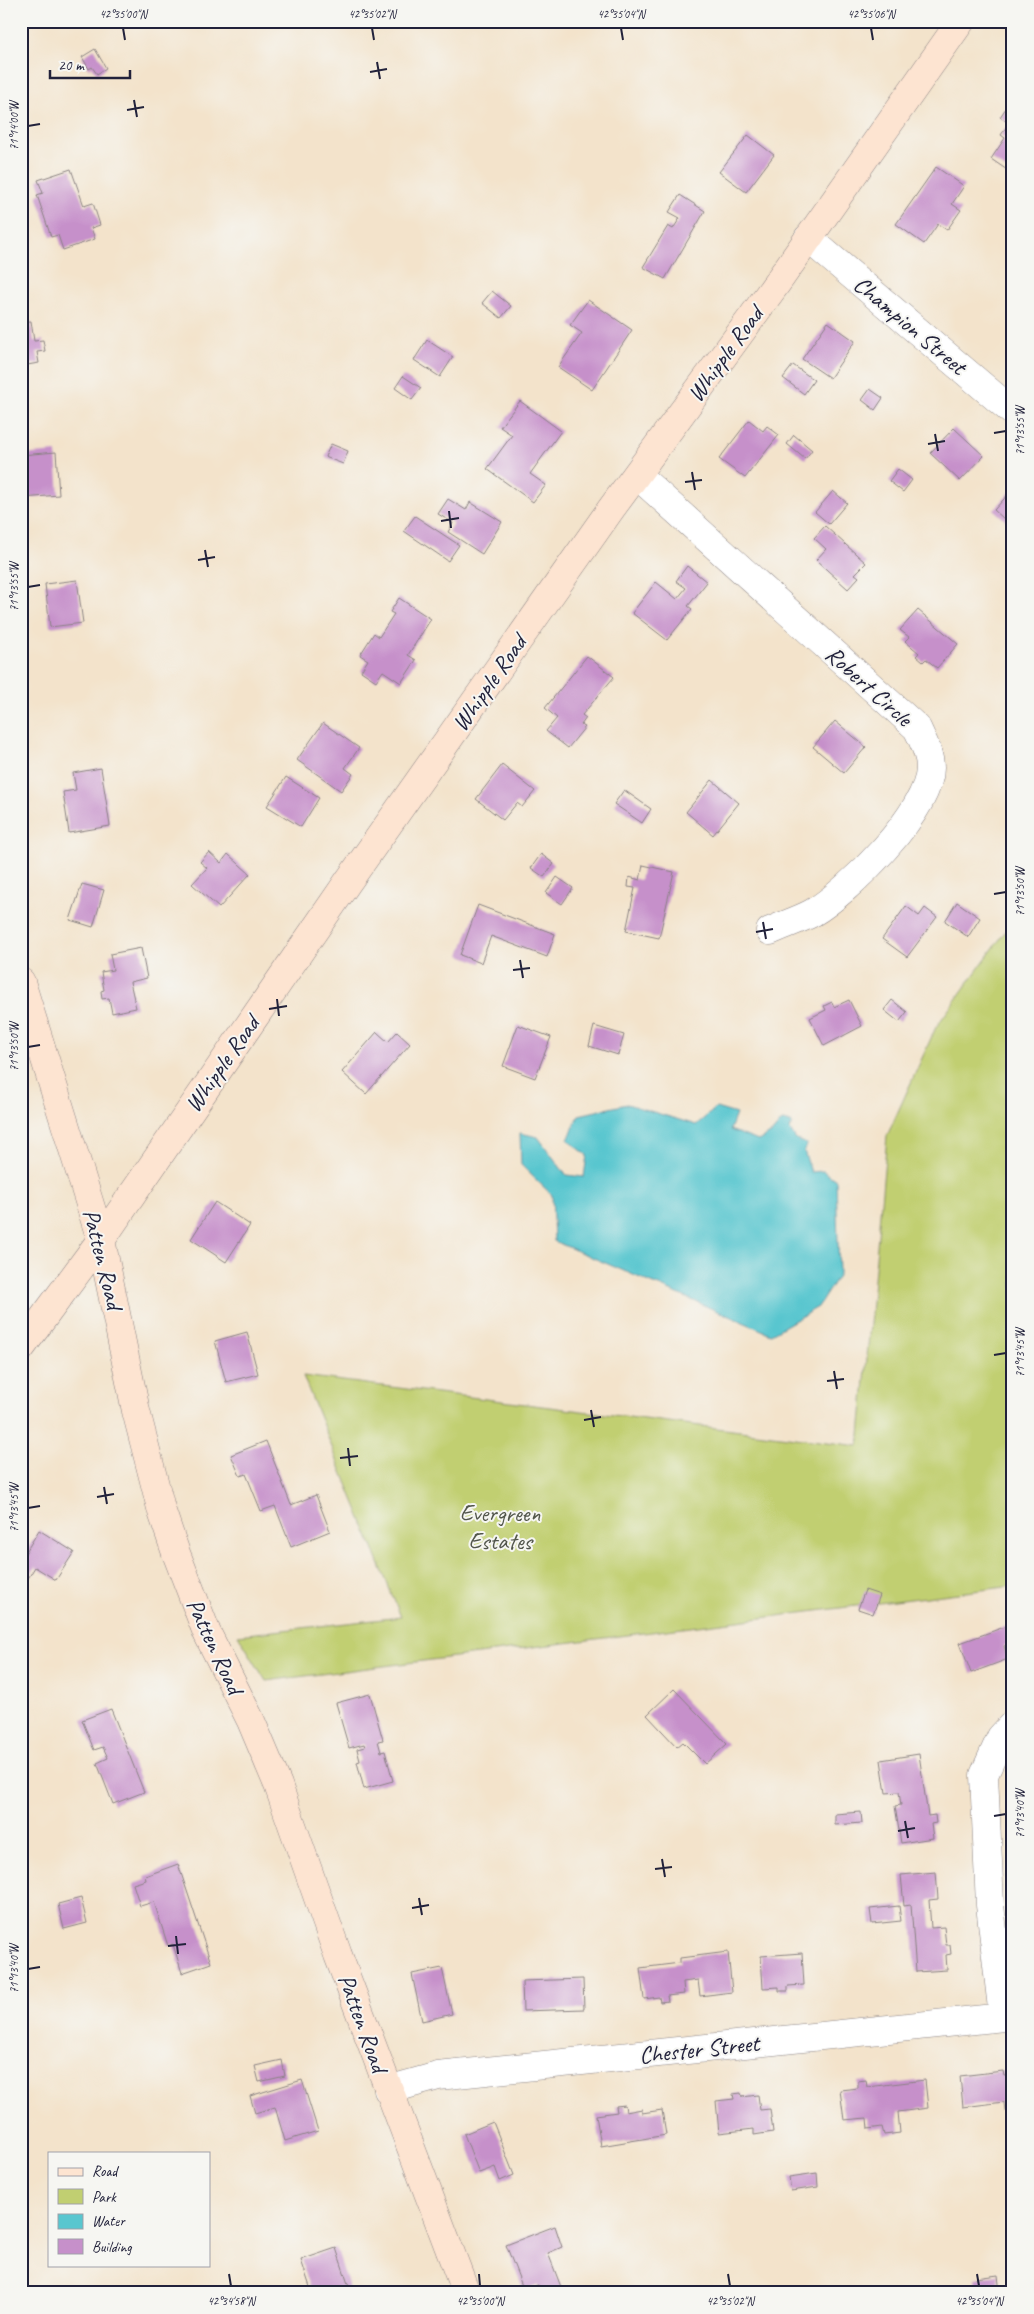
<svg xmlns="http://www.w3.org/2000/svg" width="1034" height="2314" font-family="Caveat,sans-serif">
	<style>
		.green { fill: #c1cf71; stroke: #727856 }
		.water { fill: #59c6cf; stroke: #3e7485 }
		.building { fill: #c690ca }
		.lines { fill: none; stroke-linecap: round; stroke-linejoin: round }
		.street-casing { stroke: #8a8283; stroke-width: 29 }
		.secondary-casing { stroke: #8a8283; stroke-width: 29 }
		.street { stroke: #fff; stroke-width: 28 }
		.secondary { stroke: #fde4d1; stroke-width: 28 }
		.ticks { fill: none; stroke: #22223b; stroke-width: 2 }
		.labels { text-anchor: middle; dominant-baseline: central; stroke-width: 4; stroke-linejoin: round; paint-order: stroke }
		.street-label { font-size: 24px; fill: #22223b; stroke: #f6f6f2 }
		.park-label { font-size: 24px; fill: #52564b; stroke: #f6f6f2 }
		.neatline { fill: none; stroke: #22223b; stroke-width: 2 }
		.ticks-label { font-size: 12px; text-anchor: middle; fill: #22223b }
	</style>
	<rect width="100%" height="100%" fill="#f6f6f2"/>
	<filter id="ink" filterUnits="userSpaceOnUse"><feTurbulence type="fractalNoise" baseFrequency=".02" numOctaves="2"/><feDisplacementMap in="SourceGraphic" scale="10" xChannelSelector="R" yChannelSelector="G"/><feConvolveMatrix kernelMatrix="1 2 1 2 8 2 1 2 1" color-interpolation-filters="sRGB"/></filter>
	<filter id="wash" filterUnits="userSpaceOnUse"><feTurbulence type="fractalNoise" baseFrequency=".0096" numOctaves="4" result="noise"/><feDisplacementMap in="SourceGraphic" scale="20" xChannelSelector="R" yChannelSelector="G"/><feGaussianBlur stdDeviation="1.12" result="paint"/><feColorMatrix in="noise" values="0 0 0 0 0 0 0 0 0 0 0 0 0 0 0 0 0 1.4 0 .05"/><feComposite in="paint" operator="in"/></filter>
	<g filter="url(#wash)">
		<rect width="100%" height="100%" fill="#f3e3cb"/>
		<path class="green" d="M1013,921V1586L266,1681L238,1635L401,1617L303,1376L859,1446L887,1136L936,1027Z"/>
		<path class="water" d="M627,1104L696,1125L716,1108L736,1114L730,1130L758,1141L772,1133L782,1121L792,1123L790,1130L796,1140L807,1144L804,1151L811,1172L823,1171L836,1180L839,1274L818,1307L771,1334L554,1241L552,1195L521,1165L520,1133L538,1137L566,1175L584,1177L587,1155L568,1140L579,1115Z"/>
		<g id="blocks">
			<path class="building" d="M741,21H769V24L743,29Z
				M95,49L106,68L97,74L92,67L89,69L82,57Z
				M1008,105L1013,109V174L991,159L1005,138L1001,135L1009,123L1000,117Z
				M748,135L774,155L746,192L719,172Z
				M936,167L964,186L952,204L961,210L947,230L938,224L924,244L896,224Z
				M71,169L84,206L93,203L100,225L91,228L95,239L63,250L58,235L51,237L37,195L43,193L38,180Z
				M680,195L705,211L665,279L643,267L668,226L673,229L680,218L669,212Z
				M492,291L511,306L501,318L482,303Z
				M588,300L632,330L592,390L558,367L582,333L570,325Z
				M31,321L34,341L43,340L45,351L37,352L39,363L21,366V322Z
				M828,322L855,341L830,378L802,359Z
				M427,340L453,357L440,377L414,360Z
				M793,365L814,380L804,394L783,378Z
				M403,376L421,388L412,400L395,388Z
				M870,389L883,398L875,410L862,400Z
				M520,401L561,431L530,474L546,485L533,502L487,469L512,435L500,427Z
				M749,420L763,431L767,426L779,435L745,478L719,459Z
				M954,428L984,456L960,481L930,453Z
				M794,435L812,450L805,459L787,444Z
				M331,444L348,451L343,464L325,457Z
				M56,452L59,495L23,498L21,455Z
				M898,469L912,480L903,492L889,481Z
				M1013,489V527L994,510Z
				M833,491L847,503L829,524L815,512Z
				M448,499L466,510L470,502L502,522L482,554L448,532L453,523L438,514Z
				M415,516L459,545L448,561L404,531Z
				M825,526L866,563L855,574L859,577L848,589L816,560L826,549L814,538Z
				M687,566L707,582L688,606L692,609L667,640L632,613L656,582L677,599L686,588L676,581Z
				M77,580L83,623L50,627L45,584Z
				M399,598L431,619L408,655L416,660L401,683L383,671L376,681L361,671L368,660L360,655L374,633L379,637L394,614L390,612Z
				M918,610L958,644L937,668L926,659L923,662L916,656L919,653L905,641L909,637L900,630Z
				M587,656L614,677L582,715L586,718L581,725L585,727L568,748L546,731L557,718L545,708Z
				M835,721L866,747L844,773L813,747Z
				M323,723L359,748L345,768L353,774L341,791L297,760Z
				M502,765L535,791L522,807L517,803L503,820L476,799Z
				M101,768L110,826L69,833L63,792L76,790L73,773Z
				M286,777L319,798L301,827L267,806Z
				M712,780L739,803L713,835L686,812Z
				M624,790L651,809L642,823L614,804Z
				M209,852L221,863L228,854L250,874L219,908L192,884L207,868L200,862Z
				M541,854L554,864L544,877L531,868Z
				M643,865L674,872L659,938L626,931L635,888L628,887L629,877L640,880Z
				M557,877L573,888L562,904L546,893Z
				M82,884L104,890L93,927L70,920Z
				M957,902L980,918L968,937L945,921Z
				M478,905L555,934L547,957L491,936L481,963L460,955Z
				M906,906L919,916L925,908L937,917L907,957L882,939Z
				M141,948L147,978L130,982L136,1008L112,1013L109,998L102,999L101,991L104,990L101,972L113,970L110,954Z
				M849,1000L862,1026L824,1046L810,1018L826,1010L824,1006L832,1002L834,1007Z
				M892,1000L907,1012L899,1022L884,1010Z
				M518,1025L551,1037L535,1078L503,1066Z
				M594,1026L624,1035L618,1055L589,1046Z
				M377,1032L388,1042L397,1032L410,1044L366,1094L342,1072Z
				M215,1202L250,1225L226,1262L191,1239Z
				M247,1332L258,1374L226,1382L215,1341Z
				M266,1441L291,1505L316,1495L330,1531L291,1547L275,1506L261,1511L246,1474L240,1476L231,1455Z
				M39,1530L74,1552L56,1580L35,1567L21,1590V1560Z
				M865,1590L880,1595L873,1614L858,1609Z
				M1007,1626L1013,1642L1004,1646L1008,1659L971,1673L960,1643Z
				M674,1689L727,1744L705,1764L683,1742L677,1747L647,1715Z
				M370,1694L383,1740L378,1741L381,1752L385,1751L393,1781L364,1789L357,1762L360,1761L357,1749L365,1747L364,1744L349,1748L336,1703Z
				M111,1709L144,1792L113,1804L97,1763L108,1758L103,1747L94,1750L82,1720Z
				M919,1754L928,1816L935,1815L936,1823L931,1824L933,1838L901,1843L895,1806L901,1805L899,1792L886,1793L881,1760Z
				M861,1812L862,1823L835,1825V1814Z
				M178,1864L211,1963L182,1973L173,1944L168,1946L154,1902L140,1906L133,1884L146,1880L145,1876Z
				M936,1872L938,1899L929,1900L931,1928L944,1927L946,1945H950L951,1954L946,1955L947,1970L916,1972L911,1905L904,1906L901,1875Z
				M81,1898L87,1923L64,1929L58,1904Z
				M899,1906L901,1921L872,1924L870,1909Z
				M728,1952L732,1992L700,1996L698,1980L683,1982L684,1994L667,1996L668,2001L660,2002L659,1997L644,1999L640,1968L680,1963V1958Z
				M802,1953L804,1985L788,1986V1991H779V1987L763,1988L761,1956Z
				M442,1968L452,2014L422,2021L412,1974Z
				M583,1979L584,2009L523,2011L522,1981Z
				M282,2060L285,2076L259,2082L255,2066Z
				M1003,2071L1004,2076L1013,2075V2110L1005,2111L1004,2102L963,2107L960,2076Z
				M302,2080L318,2131L285,2141L275,2107L255,2113L250,2096Z
				M866,2080L867,2087L925,2080L928,2108L898,2112L900,2133L884,2135L882,2127L868,2129L867,2118L844,2120L840,2090L858,2088V2081Z
				M741,2093L742,2097L758,2095L760,2110L770,2109L773,2132L754,2135V2129L719,2133L716,2101L734,2099L733,2094Z
				M625,2105L626,2112L642,2109V2113L662,2110L666,2135L601,2146L596,2115L617,2112L616,2106Z
				M493,2122L514,2175L500,2181L495,2167L479,2173L464,2134Z
				M817,2173L818,2187L791,2191L789,2177Z
				M555,2226L562,2247L548,2253L561,2287L541,2293L538,2285L524,2291L506,2245Z
				M336,2248L351,2293H312L301,2260Z
				M998,2275L1000,2293H978L976,2278Z"/>
		</g>
	</g>
	<g filter="url(#ink)">
		<use href="#blocks" fill-opacity="0" stroke="#8a8283" stroke-width="1"/>
		<g class="lines">
			<g class="street-casing">
				<path id="street" d="M808,238L1013,412
					M637,475L917,728C923,741 930,754 930,768C930,811 848,892 812,913C799,920 783,925 770,931
					M1003,2017L990,1905L984,1775L1001,1737L1013,1724
					M388,2090L438,2076L1013,2016"/>
			</g>
			<g class="secondary-casing">
				<path id="secondary" d="M21,982L101,1240L136,1411L162,1512L176,1553L207,1633L251,1721L278,1785L338,1955L466,2293
					M21,1348L101,1240L347,883L611,509L777,283L961,21"/>
			</g>
			<use href="#street" class="street"/>
			<use href="#secondary" class="secondary"/>
		</g>
	</g>
	<path class="ticks" d="M123,28L125,40M372,28L374,40M621,28L623,40M871,28L873,40M377,62L380,79M370,72L387,69M134,100L137,117M127,110L144,107M28,126L40,124M994,433L1006,431M935,434L938,451M928,444L945,441M692,472L695,490M685,482L702,480M449,511L451,528M441,521L459,518M205,550L208,567M198,560L215,557M28,587L40,585M994,894L1006,892M763,922L766,939M756,932L773,929M520,960L523,978M513,970L530,968M277,999L279,1016M269,1009L287,1006M28,1047L40,1045M994,1355L1006,1353M834,1371L837,1389M827,1381L844,1379M591,1410L594,1427M584,1420L601,1417M348,1448L350,1466M340,1458L358,1456M104,1487L107,1504M97,1497L114,1494M28,1508L40,1506M994,1816L1006,1814M905,1821L908,1838M898,1831L915,1828M662,1859L665,1877M655,1869L672,1867M419,1898L422,1915M412,1908L429,1905M176,1936L178,1954M168,1946L186,1944M28,1969L40,1967M229,2274L231,2286M479,2274L480,2286M728,2274L730,2286M977,2274L979,2286"/>
	<g class="labels">
		<g class="street-label">
			<text transform="translate(910 325) rotate(40)">Champion Street</text>
			<text transform="translate(725 354) rotate(-54)">Whipple Road</text>
			<text transform="translate(489 683) rotate(-55)">Whipple Road</text>
			<text transform="translate(869 686) rotate(42)">Robert Circle</text>
			<text transform="translate(222 1064) rotate(-55)">Whipple Road</text>
			<text transform="translate(103 1259) rotate(76)">Patten Road</text>
			<text transform="translate(215 1646) rotate(65)">Patten Road</text>
			<text transform="translate(363 2023) rotate(70)">Patten Road</text>
			<text transform="translate(699 2049) rotate(-6)">Chester Street</text>
		</g>
		<g class="park-label">
			<text x="500" y="1513">Evergreen<tspan x="500" dy="28">Estates</tspan></text>
		</g>
	</g>
	<rect width="1034" height="2314" fill="none" stroke="#f6f6f2" stroke-width="55"/>
	<rect x="48" y="2152" width="162" height="115" fill="#f6f6f2" stroke="#a1a1a9"/>
	<rect x="58" y="2168" width="25" height="8" fill="#fde4d1" stroke="#a1a1a9"/>
	<text x="92" y="2176" font-size="15" fill="#22223b">Road</text>
	<rect x="58" y="2189" width="25" height="15" fill="#c1cf71" stroke="#a1a1a9"/>
	<text x="92" y="2202" font-size="15" fill="#22223b">Park</text>
	<rect x="58" y="2214" width="25" height="15" fill="#59c6cf" stroke="#a1a1a9"/>
	<text x="92" y="2226" font-size="15" fill="#22223b">Water</text>
	<rect x="58" y="2239" width="25" height="15" fill="#c690ca" stroke="#a1a1a9"/>
	<text x="92" y="2252" font-size="15" fill="#22223b">Building</text>
	<path d="M50 70v8h80v-8" fill="none" stroke="#22223b" stroke-width="2.5"/>
	<text x="58" y="70" font-size="15" fill="#22223b" stroke="#f6f6f2" stroke-width="4" paint-order="stroke">20 m</text>
	<rect x="28" y="28" width="978" height="2258" class="neatline"/>
	<g class="ticks-label">
		<text x="123" y="18">42°35'00"N</text>
		<text x="372" y="18">42°35'02"N</text>
		<text x="621" y="18">42°35'04"N</text>
		<text x="871" y="18">42°35'06"N</text>
		<text transform="translate(14 126) rotate(-90)" y="4">71°14'00"W</text>
		<text transform="translate(1020 431) rotate(-90)" y="4">71°13'55"W</text>
		<text transform="translate(14 587) rotate(-90)" y="4">71°13'55"W</text>
		<text transform="translate(1020 892) rotate(-90)" y="4">71°13'50"W</text>
		<text transform="translate(14 1047) rotate(-90)" y="4">71°13'50"W</text>
		<text transform="translate(1020 1353) rotate(-90)" y="4">71°13'45"W</text>
		<text transform="translate(14 1508) rotate(-90)" y="4">71°13'45"W</text>
		<text transform="translate(1020 1814) rotate(-90)" y="4">71°13'40"W</text>
		<text transform="translate(14 1969) rotate(-90)" y="4">71°13'40"W</text>
		<text x="231" y="2305">42°34'58"N</text>
		<text x="480" y="2305">42°35'00"N</text>
		<text x="730" y="2305">42°35'02"N</text>
		<text x="979" y="2305">42°35'04"N</text>
	</g>
</svg>
